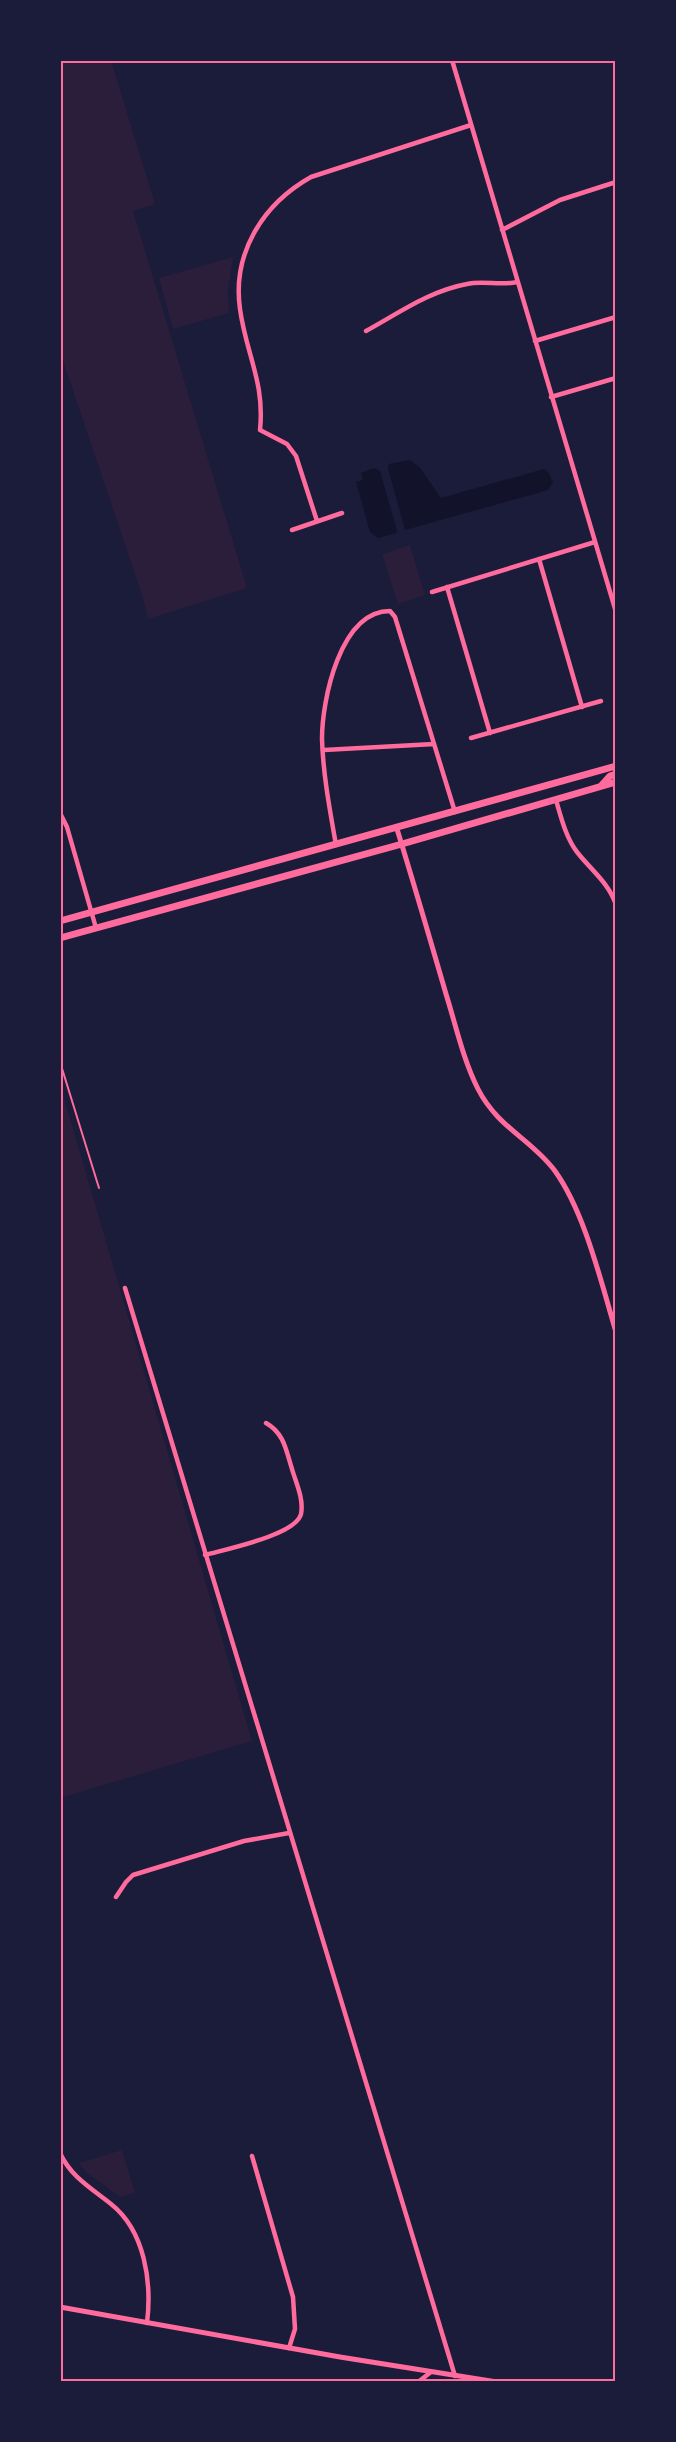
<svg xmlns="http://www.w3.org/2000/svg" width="676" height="2442" font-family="Overpass,sans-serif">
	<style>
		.green { fill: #2a1e3b }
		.water { fill: #12122b }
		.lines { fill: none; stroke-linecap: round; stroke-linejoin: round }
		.service { stroke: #ff6b9d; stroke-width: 2 }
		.minor { stroke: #ff6b9d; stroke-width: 4.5 }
		.tertiary { stroke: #ff6b9d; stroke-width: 5 }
		.primary { stroke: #ff6b9d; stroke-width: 7 }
		.neatline { fill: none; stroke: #ff6b9d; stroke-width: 2 }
	</style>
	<rect width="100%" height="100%" fill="#1b1b3a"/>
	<path class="green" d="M60,60H111L155,204L133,211L247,588L148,619L143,598L60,352Z
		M233,257L228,290L229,313L173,329L159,278Z
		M410,545L425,595L398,604L382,554Z
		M60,1084L252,1741L60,1798Z
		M122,2150L135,2193L120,2197L85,2171L79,2163Z"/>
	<path class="water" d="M410,460L420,468L441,498L544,469L548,472L553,482L548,490L405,530L388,468L389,464Z
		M374,468L380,471L397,531L396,533L378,538L370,532L356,482L363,480L361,473Z"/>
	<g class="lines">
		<path class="service" d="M60,1062L99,1188"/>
		<path class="minor" d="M452,60L616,612
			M502,230L560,200L616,182
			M366,331C399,313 429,291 467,284C483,280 500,286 517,282
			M535,341L616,317
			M551,397L616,378
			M317,521L296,456L287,444L260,430C265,382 246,354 240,309C232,253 263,204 311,177L471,125
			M292,530L342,513
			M539,559L582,707
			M447,587L490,733
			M432,592L595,542
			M471,738L601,701
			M324,750L434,744
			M556,800C561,817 566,838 577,852C591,870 609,883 616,905
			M60,813L67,827L96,928
			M336,845C330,811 323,774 322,739C322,700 340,611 390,611L395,617L455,812
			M125,1288L455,2376
			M205,1555C226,1549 296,1535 301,1514C304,1499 296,1483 292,1469C286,1450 284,1433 266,1423
			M116,1897L126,1882L133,1875L244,1841L289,1833
			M60,2153C71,2177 91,2188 111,2204C145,2231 152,2282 147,2323
			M252,2156L293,2297L295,2329L289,2348
			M418,2382L431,2372"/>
		<path class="tertiary" d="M397,829C414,884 430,939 446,994C456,1026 463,1059 478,1089C498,1128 531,1139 555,1171C585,1213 601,1282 616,1332
			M60,2307L340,2357L497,2382"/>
		<path class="primary" d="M601,786L610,776L616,774
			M60,921L616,766
			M60,938L402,844L616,782"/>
	</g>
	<rect width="676" height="2442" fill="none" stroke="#1b1b3a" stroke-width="123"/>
	<rect x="62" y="62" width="552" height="2318" class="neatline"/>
</svg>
